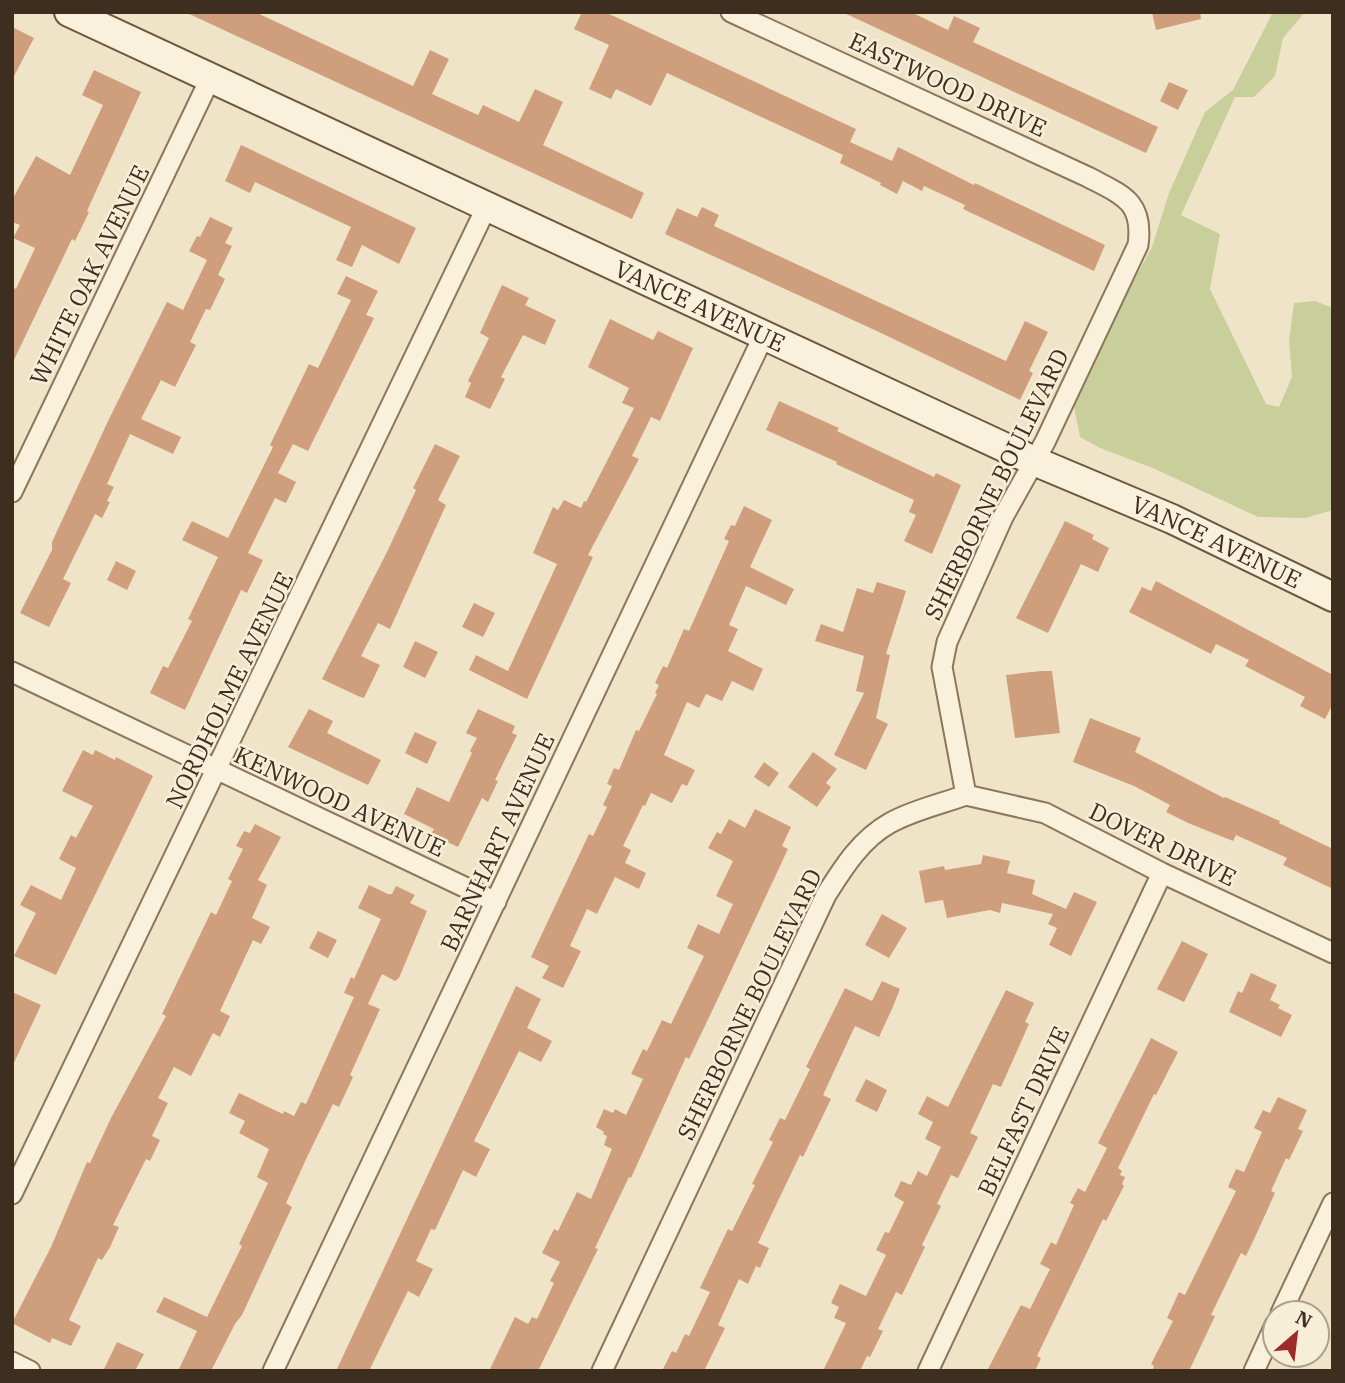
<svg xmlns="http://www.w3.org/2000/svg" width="1345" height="1383" font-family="'IBM Plex Serif',serif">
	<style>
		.green { fill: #c9cf9b }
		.building { fill: #cf9f7d }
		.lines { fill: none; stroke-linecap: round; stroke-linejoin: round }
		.street-casing { stroke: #8d765c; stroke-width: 23 }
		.secondary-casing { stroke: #6f573f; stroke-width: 32 }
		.street { stroke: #faf1dc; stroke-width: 19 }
		.secondary { stroke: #faf1dc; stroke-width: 28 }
		.labels { text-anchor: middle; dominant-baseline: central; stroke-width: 5; stroke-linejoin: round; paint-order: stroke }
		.street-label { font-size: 24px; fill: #3d2e20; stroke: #f7eed8 }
	</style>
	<rect width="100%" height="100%" fill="#f0e4c8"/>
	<path class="green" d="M1273,12H1305L1283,38L1275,76L1254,97H1235L1181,215L1220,234L1210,289L1266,404L1279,407L1292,377L1289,341L1294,303L1315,301L1333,308V510L1305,518L1258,517L1155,469L1100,448L1080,437L1074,407L1121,304L1152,247L1169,193L1205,112L1233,90Z"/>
	<path class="building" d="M185,12H255L413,86L430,50L449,59L432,94L478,115L483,105L519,122L535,89L563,102L543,145L644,193L632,219Z
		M582,12H605L856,129L850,142L892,161L898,147L974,185L975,183L1105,245L1094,271L963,209L965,205L924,186L922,191L903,181L897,194L880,185L881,183L840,163L843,155L667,73L651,106L616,89L611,99L589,89L609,45L574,29Z
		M842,12H911L948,30L954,16L980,28L973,42L1158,127L1146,153Z
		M1152,12H1200L1201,19L1156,30Z
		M12,27L34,38L12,80Z
		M94,70L141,92L87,211L89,212L75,241L72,239L12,364V287L16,289L35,248L13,238L20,225L12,222V200L36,156L70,175L103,105L82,95Z
		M1169,82L1188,90L1178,110L1160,101Z
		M241,145L416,228L399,264L362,245L352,267L336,260L351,227L255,182L250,193L225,181Z
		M702,207L719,215L714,226L1006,361L1025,321L1048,332L1029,371L1033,373L1020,400L879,332L665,234L677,208L697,217Z
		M210,217L233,228L225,243L232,246L218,275L225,279L210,310L206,309L190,342L196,345L175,387L161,380L141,419L181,437L173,454L130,434L107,484L114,487L107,501L110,502L102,518L95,514L63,579L71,583L49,627L20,613L52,550V542L109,419L167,302L183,310L207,260L189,251L197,236L200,237Z
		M346,276L378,291L366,315L374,318L308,451L293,444L278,473L296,482L286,503L275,498L248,553L263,560L247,593L241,590L185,710L150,693L163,666L168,668L192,621L188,619L218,557L182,540L192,521L228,538L273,447L270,445L309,364L318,368L351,300L337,294Z
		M502,285L529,298L525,305L556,320L545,345L523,335L501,377L505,379L490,409L465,397L471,383L468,381L489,338L480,333Z
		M610,319L653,340L658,331L693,348L660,421L651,417L632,456L639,459L588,555L593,557L527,699L469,670L476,655L508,671L557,564L533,553L553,507L558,510L564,500L581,508L584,501L586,502L634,408L622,403L629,388L588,367Z
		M779,401L839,428L837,431L934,477L936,473L961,485L932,554L904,541L916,515L909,512L914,500L836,464L837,462L766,430Z
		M435,444L460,456L438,500L446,505L390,629L378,623L361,656L380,665L364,698L358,696L322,679L387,552L416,490L413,488Z
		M744,506L772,520L750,567L794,589L786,605L746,586L729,625L738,629L728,651L763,669L753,691L732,681L722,701L706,694L699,708L687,702L664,755L695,770L687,786L682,784L672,803L651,793L645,806L643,805L623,846L631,850L625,863L646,873L639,889L615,877L597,914L587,909L570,946L581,951L563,988L542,978L549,966L531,957L589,834L593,836L607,807L603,805L612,786L607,784L614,768L619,770L636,730L639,731L657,694L655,693L659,685L655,683L663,666L667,668L684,629L689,631L729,541L724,539L731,525L735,526Z
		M1065,521L1094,535L1092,539L1109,548L1098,572L1081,564L1048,633L1016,618Z
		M116,561L136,571L127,590L107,580Z
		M1156,581L1333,675V704L1325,719L1300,706L1305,697L1245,666L1249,660L1216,644L1211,654L1129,612L1142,587L1151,591Z
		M877,582L906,591L886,654L890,655L876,718L888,724L866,770L834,755L864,693L856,691L864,656L815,641L821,624L843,632L857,588L873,593Z
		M474,603L495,613L483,637L462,627Z
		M415,641L438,652L425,678L403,667Z
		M1041,671H1052L1060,733L1015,738L1006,675Z
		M309,709L333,721L327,733L381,760L368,785L288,747Z
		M478,709L515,726L512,733L517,735L495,780L498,781L488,802L482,798L458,847L431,834L434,829L404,814L417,787L449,802L472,753L470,751L477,738L466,733Z
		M1090,718L1141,738L1135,752L1224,798L1225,797L1280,821L1279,823L1333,849V889L1283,865L1287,858L1236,835L1233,841L1188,823L1166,812L1170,805L1134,786L1073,762Z
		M415,732L437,742L427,764L405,753Z
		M83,750L93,755L95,750L115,760L116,757L153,776L56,975L14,956L36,913L20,905L31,885L61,900L76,868L59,859L71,835L76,838L93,806L62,791Z
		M813,752L837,769L826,783L831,787L817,807L788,787Z
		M764,762L779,773L769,787L754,777Z
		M755,809L791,827L782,846L788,849L714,1007L689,1059L686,1057L631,1178L629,1177L595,1248L598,1249L538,1371H489L515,1317L528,1324L532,1317L537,1319L554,1283L550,1281L560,1262L542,1253L554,1229L558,1231L577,1192L591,1199L612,1149L604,1145L607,1136L603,1134L604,1132L596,1127L604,1109L613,1113L615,1109L626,1115L643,1079L631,1074L643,1049L647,1051L662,1020L671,1024L704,956L687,948L698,924L719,934L733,904L716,896L733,861L708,848L717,832L721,834L729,819L745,828Z
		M255,824L281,837L258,880L267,885L252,918L270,927L261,944L253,940L220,1011L230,1016L220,1037L213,1033L191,1076L174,1067L158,1098L168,1103L152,1136L160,1140L150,1161L146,1159L113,1225L119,1227L110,1247L102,1260L98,1258L69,1320L81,1326L71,1346L52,1338L50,1343L12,1323L51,1247L87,1162L90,1163L111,1118L166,1016L162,1014L211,912L216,915L232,881L228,879L243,849L236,846L244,831L250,833Z
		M983,855L1010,861L1007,873L1035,880L1032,894L1066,909L1074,892L1097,902L1071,956L1049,945L1057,928L1048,924L1053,914L1002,903L1000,913L990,910L947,918L943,900L925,903L919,871L944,866L945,870L981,864Z
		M369,885L388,894H392L396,886L415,895L410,903L427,911L399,978L395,981L382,974L368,1004L380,1009L350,1075L353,1077L339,1107L333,1104L308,1155L286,1203L292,1207L242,1315L235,1324L211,1371H178L197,1331L156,1312L164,1297L207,1317L242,1246L239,1244L268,1183L257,1177L269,1149L239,1133L245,1121L229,1113L239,1093L283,1114L284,1111L294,1116L301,1102L306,1104L354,997L344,993L351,977L354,979L381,919L358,908Z
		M882,914L907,928L889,958L865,945Z
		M318,931L337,940L328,958L309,948Z
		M1182,941L1208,954L1184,1002L1157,989Z
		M1251,973L1277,985L1270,1000L1280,1005L1278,1008L1292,1015L1281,1037L1229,1012L1238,991L1242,993Z
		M882,981L900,989L892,1009L879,1037L855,1026L823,1095L831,1099L803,1157L800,1155L758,1243L769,1248L760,1268L756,1266L748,1284L739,1279L718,1325L725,1328L705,1369L709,1371H662L672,1351L676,1353L685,1334L689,1336L710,1292L700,1288L728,1229L732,1231L755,1185L752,1184L773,1142L769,1140L780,1118L785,1120L810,1069L806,1067L845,988L872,1001Z
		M516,986L541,999L527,1028L552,1041L541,1062L519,1051L474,1141L490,1149L476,1177L463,1170L435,1230L431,1229L416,1261L433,1269L419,1297L408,1291L369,1371H336Z
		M1006,990L1034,1003L1025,1022L1029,1024L1001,1087L993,1084L970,1133L978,1137L958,1178L951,1175L937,1204L941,1206L922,1245L925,1247L902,1295L896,1292L878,1329L883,1331L870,1357L867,1356L860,1371H823L846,1323L834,1318L839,1307L831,1303L840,1284L866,1296L886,1255L876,1250L885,1232L889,1233L904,1202L894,1196L901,1181L911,1185L918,1171L927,1176L941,1147L925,1139L933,1122L918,1114L927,1096L948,1107Z
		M12,992L41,1005L12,1067Z
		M1151,1038L1178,1052L1156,1095L1154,1094L1118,1168L1122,1171L1120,1175L1125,1177L1122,1184L1124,1186L1106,1221L1103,1219L1037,1356L1041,1358L1035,1371H987L1021,1305L1030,1309L1050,1269L1040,1264L1051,1242L1056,1245L1074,1205L1070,1203L1078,1188L1085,1192L1107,1148L1098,1143Z
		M866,1079L887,1090L877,1112L855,1101Z
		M1278,1097L1307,1110L1298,1129L1303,1131L1289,1160L1286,1158L1271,1191L1275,1193L1256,1235L1246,1256L1241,1253L1211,1315L1215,1316L1189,1371H1152L1154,1366L1151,1364L1173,1321L1167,1318L1179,1292L1185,1295L1236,1191L1228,1187L1236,1169L1244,1172L1262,1132L1254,1128L1263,1110L1270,1113Z
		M117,1342L144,1354L135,1371H103Z"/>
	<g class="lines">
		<g class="street-casing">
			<path id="street" d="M12,492L210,79
				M12,672L496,902
				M966,795L1045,813L1162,873L1333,953
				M12,1194L487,206
				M1281,1313L1333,1203
				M12,1362L30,1371
				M273,1371L764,335
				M602,1371L826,895C843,868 861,839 890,823C913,810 941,804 966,795L942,667L947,642L1003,517L1045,442L1138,245C1144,201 1122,195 1088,177L731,12
				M928,1371L1162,873
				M1254,1371L1275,1325"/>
		</g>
		<g class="secondary-casing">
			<g id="secondary">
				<path id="s1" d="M69,12L1034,461L1172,519L1333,597"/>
			</g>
		</g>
		<use href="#street" class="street"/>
		<use href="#secondary" class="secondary"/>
	</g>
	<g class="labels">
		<g class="street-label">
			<text transform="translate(948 84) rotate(25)">EASTWOOD DRIVE</text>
			<text transform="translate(89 275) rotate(-64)">WHITE OAK AVENUE</text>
			<text stroke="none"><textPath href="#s1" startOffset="696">VANCE AVENUE</textPath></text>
			<text transform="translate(996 484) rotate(-64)">SHERBORNE BOULEVARD</text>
			<text stroke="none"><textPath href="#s1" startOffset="1264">VANCE AVENUE</textPath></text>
			<text transform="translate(229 690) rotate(-64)">NORDHOLME AVENUE</text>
			<text transform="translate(340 801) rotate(25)">KENWOOD AVENUE</text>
			<text transform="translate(497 842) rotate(-65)">BARNHART AVENUE</text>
			<text transform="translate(1163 844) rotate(26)">DOVER DRIVE</text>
			<text transform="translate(749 1004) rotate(-64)">SHERBORNE BOULEVARD</text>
			<text transform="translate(1023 1111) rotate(-65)">BELFAST DRIVE</text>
		</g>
	</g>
	<rect width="1345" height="1383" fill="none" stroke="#3d2e20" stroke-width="28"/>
	<g transform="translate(1296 1334) rotate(28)"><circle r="33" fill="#f7eed8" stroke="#ada18e" stroke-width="2"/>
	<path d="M0-5L12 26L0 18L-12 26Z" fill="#9e2a2b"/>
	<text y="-10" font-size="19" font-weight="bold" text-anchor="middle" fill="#3d2e20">N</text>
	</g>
</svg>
